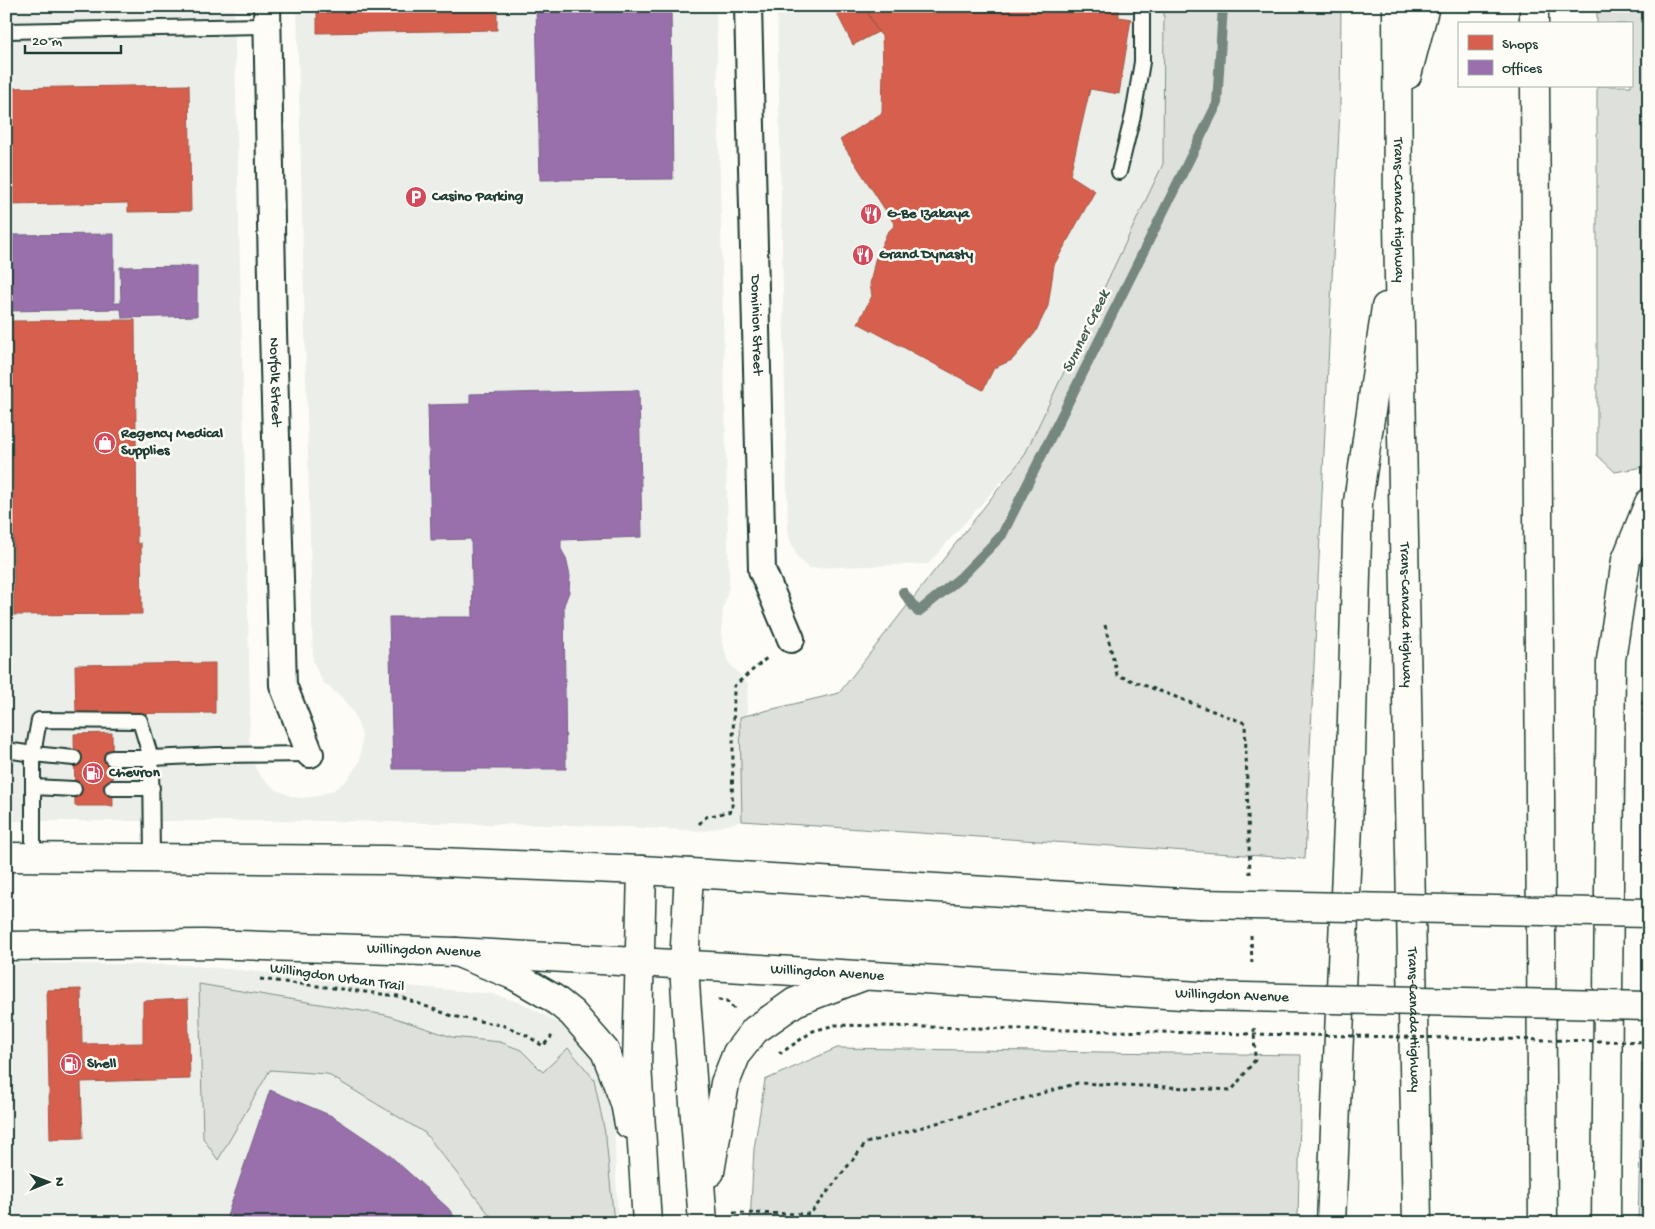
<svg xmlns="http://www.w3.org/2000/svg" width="1655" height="1229" font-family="'Gochi Hand',sans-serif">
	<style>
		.built { fill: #eceee9 }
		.green { fill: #dde0db; stroke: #7e8e88 }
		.shops { fill: #d6604d; stroke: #9f5646 }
		.offices { fill: #9970ab; stroke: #746187 }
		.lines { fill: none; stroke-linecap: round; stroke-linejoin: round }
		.stream { stroke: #75877f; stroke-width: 10 }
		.lane-casing { stroke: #1f3d34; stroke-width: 18 }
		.street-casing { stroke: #1f3d34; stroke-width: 30 }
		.secondary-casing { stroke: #1f3d34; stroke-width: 31 }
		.highway-casing { stroke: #1f3d34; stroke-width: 31 }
		.path { stroke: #1f3d34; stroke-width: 3; stroke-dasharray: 4 4; stroke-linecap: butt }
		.lane { stroke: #fdfcf7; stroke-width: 14 }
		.street { stroke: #fdfcf7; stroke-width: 26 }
		.secondary { stroke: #fdfcf7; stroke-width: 28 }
		.highway { stroke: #fdfcf7; stroke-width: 28 }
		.secondary-bridge-casing { stroke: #1f3d34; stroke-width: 31; stroke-linecap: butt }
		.path-bridge { stroke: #1f3d34; stroke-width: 3; stroke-dasharray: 4 4; stroke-linecap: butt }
		.secondary-bridge { stroke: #fdfcf7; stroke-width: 28 }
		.labels { text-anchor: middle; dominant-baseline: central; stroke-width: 5; stroke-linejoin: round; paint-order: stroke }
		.poi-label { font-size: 15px; font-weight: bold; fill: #1f3d34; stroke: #fdfcf7; text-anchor: start }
		.street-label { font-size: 15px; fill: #1f3d34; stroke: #fdfcf7 }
		.water-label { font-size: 16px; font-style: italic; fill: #435c53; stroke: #fdfcf7 }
	</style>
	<rect width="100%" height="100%" fill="#fdfcf7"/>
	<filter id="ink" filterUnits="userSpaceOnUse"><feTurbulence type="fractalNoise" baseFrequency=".02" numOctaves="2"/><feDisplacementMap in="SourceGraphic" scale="10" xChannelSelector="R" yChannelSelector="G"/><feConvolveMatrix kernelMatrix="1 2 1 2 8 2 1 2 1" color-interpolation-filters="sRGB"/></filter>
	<g filter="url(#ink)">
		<path class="built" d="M6,6H234L250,705L249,739L253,761L256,769L262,778L275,789L293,797L302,798L318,796L334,790L347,780L360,761L362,735L354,713L341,697L324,683L319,675L313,660L297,6H716L729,586L723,609L721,632L722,643L729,663L748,684L742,821L705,831L603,826L335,821H6Z
			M777,6H1164L1163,164L1024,456L928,564L808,568L798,558L790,540L788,529Z
			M6,963L184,965L492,994L522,1003L562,1025L584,1047L596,1067L605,1087L614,1123L618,1223H6Z"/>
		<path class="green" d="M1164,6H1341L1340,108L1305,859L742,821L740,717L839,693L1024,456L1163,164Z
			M1597,6H1649V462L1644,467L1615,472L1597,455V86H1631V24H1597Z
			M199,984L386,1015L452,1037L500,1042L521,1050L543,1072L568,1048L594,1079L606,1138L614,1223H496L425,1133L327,1074L270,1070L218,1160L203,1138Z
			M837,1048L1301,1055L1298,1223H750L754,1149L765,1080Z
			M1642,1063H1649V1223H1638Z"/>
		<path class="shops" d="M317,6H497V30L317,33Z
			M833,6H864L878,32L853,45Z
			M864,6H1119V17L1131,19L1119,94L1090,89L1070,175L1095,191L1054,265L1048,306L1035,333L1012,360L994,368L983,390L858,323L872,296L870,284L875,260L887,233L895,225L840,140L882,113L883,69L882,36L878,32Z
			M189,85L191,211L128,212V203L6,205V88Z
			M135,320L137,544L141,543L142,614L14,615L12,321Z
			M215,663V713L76,714L75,665Z
			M112,733L113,806H75L74,734Z
			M81,989L82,1044L143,1043V1001L188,999L190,1079L81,1082L83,1138L50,1139L47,990Z"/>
		<path class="offices" d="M536,6H671L673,179L540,180Z
			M114,234V303H121L120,267L197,266V316L122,318L121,309L6,311V235Z
			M639,390L642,537L561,540V549L566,558L570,576L569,592L564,605L566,769H393L389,617H473L471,539L431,540L428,405L470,404V394Z
			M270,1090L332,1116L387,1153L448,1208L459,1223H244L227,1216Z"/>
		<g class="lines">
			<path class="stream" d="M903,592L918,612L960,578L1002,535L1217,104L1223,6"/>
			<g class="lane-casing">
				<path id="lane" d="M6,31L267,26
					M1119,172L1133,115L1142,62V6
					M6,750L33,754L39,720L140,721L151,758H112
					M33,787L74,789
					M112,788H152
					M33,857V754L74,758
					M152,858L151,758L217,755L310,754"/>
			</g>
			<g class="street-casing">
				<g id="street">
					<path id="s1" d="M267,6L273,331L283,685L310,754"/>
					<path id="s2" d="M748,6L762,570L791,639"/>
				</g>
			</g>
			<g class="secondary-casing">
				<g id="secondary">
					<path d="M6,857L387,860L642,870L1199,904"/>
					<path id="s3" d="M6,946L203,944L456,952L727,967L1199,996"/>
				</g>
			</g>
			<g class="highway-casing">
				<g id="highway">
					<path id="s4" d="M1397,6L1398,224L1417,1223"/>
					<path d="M1534,6V24"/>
					<path d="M1407,75L1425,6"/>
					<path d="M1535,86L1543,1223"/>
					<path d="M642,870L637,1065L647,1223"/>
					<path d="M689,873L684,964L686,998L703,1223"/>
					<path d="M456,952L515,976L553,998L572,1013L605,1051L625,1103L629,1124"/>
					<path d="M710,1172L725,1083L737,1053L755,1030L795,1002L864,976"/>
					<path d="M1331,1223L1351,754L1358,502L1386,307"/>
					<path d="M1606,1223L1611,660L1626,560L1649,503"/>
				</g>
			</g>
			<path class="path" d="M1105,625L1117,675L1245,723L1250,874
				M1643,701L1649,803
				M699,824L706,817L732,811L734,686L768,657
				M1251,935L1252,967
				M260,979L398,996L452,1016L505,1026L526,1035L543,1046L552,1036
				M718,1000H726L734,1009
				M779,1051L781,1053L813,1031L835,1025L1205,1033
				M733,1213L810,1214L866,1143L1078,1083L1232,1090L1255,1060L1254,1028"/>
			<use href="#lane" class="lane"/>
			<use href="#street" class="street"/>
			<use href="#secondary" class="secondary"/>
			<use href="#highway" class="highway"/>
			<g class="secondary-bridge-casing">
				<path id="secondary-bridge" d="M1199,904L1649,913
					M1199,996L1649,1006"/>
			</g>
			<path class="path-bridge" d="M1205,1033L1649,1042"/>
			<use href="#secondary-bridge" class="secondary-bridge"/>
		</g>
	</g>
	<defs>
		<g id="parking-disc" transform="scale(1.125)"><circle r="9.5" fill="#d1495b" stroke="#fdfcf7"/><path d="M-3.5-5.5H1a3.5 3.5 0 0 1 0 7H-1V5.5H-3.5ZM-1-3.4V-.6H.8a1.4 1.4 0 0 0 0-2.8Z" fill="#fff"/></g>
		<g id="restaurant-disc" transform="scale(1.125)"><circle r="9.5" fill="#d1495b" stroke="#fdfcf7"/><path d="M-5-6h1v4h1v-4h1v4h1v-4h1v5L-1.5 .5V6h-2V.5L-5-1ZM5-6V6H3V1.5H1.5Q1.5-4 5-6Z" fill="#fff"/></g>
		<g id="shop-disc" transform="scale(1.125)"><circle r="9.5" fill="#d1495b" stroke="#fdfcf7"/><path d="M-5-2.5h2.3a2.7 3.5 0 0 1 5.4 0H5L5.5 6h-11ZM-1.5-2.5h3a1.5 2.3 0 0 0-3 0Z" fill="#fff"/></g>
		<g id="fuel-disc" transform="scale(1.125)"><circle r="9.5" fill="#d1495b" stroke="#fdfcf7"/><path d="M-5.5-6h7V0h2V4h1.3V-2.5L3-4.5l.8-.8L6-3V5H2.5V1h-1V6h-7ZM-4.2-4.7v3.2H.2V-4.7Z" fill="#fff"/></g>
	</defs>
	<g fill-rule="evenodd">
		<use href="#parking-disc" x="416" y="197"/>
		<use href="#restaurant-disc" x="871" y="214"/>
		<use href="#restaurant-disc" x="863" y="255"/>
		<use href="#shop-disc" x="105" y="443"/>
		<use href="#fuel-disc" x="93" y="773"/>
		<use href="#fuel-disc" x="71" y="1064"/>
	</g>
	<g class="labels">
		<g class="poi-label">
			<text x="432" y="197">Casino Parking</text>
			<text x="887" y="214">G-Be Izakaya</text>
			<text x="879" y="255">Grand Dynasty</text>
			<text x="121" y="434">Regency Medical<tspan x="121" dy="17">Supplies</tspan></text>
			<text x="109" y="773">Chevron</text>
			<text x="87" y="1064">Shell</text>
		</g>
		<g class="street-label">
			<text stroke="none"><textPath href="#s4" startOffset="204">Trans-Canada Highway</textPath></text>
			<text stroke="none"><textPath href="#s2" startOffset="319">Dominion Street</textPath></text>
			<text stroke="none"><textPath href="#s1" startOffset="376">Norfolk Street</textPath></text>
			<text stroke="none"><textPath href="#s4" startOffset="609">Trans-Canada Highway</textPath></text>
			<text stroke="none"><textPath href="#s3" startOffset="418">Willingdon Avenue</textPath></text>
			<text stroke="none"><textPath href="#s3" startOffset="822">Willingdon Avenue</textPath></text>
			<text transform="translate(337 978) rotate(8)">Willingdon Urban Trail</text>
			<text transform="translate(1232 996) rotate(2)">Willingdon Avenue</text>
			<text stroke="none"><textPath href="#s4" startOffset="1014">Trans-Canada Highway</textPath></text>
		</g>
		<g class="water-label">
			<text transform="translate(1087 332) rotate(-64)">Sumner Creek</text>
		</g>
	</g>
	<rect width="1655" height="1229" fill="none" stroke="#fdfcf7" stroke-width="25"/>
	<rect x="12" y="12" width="1630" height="1204" fill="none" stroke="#1f3d34" stroke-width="2" filter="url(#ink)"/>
	<rect x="1458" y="22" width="175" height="65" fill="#fdfcf7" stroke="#a4b0a9"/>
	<rect x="1468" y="35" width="25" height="15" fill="#d6604d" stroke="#a4b0a9"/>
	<text x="1502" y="48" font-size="15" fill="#1f3d34">Shops</text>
	<rect x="1468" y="60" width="25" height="15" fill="#9970ab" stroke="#a4b0a9"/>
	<text x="1502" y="72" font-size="15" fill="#1f3d34">Offices</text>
	<g transform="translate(48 1182) rotate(89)" stroke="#fdfcf7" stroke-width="4" paint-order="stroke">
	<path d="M0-4L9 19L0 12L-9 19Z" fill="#1f3d34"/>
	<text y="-8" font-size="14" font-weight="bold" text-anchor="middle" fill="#1f3d34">N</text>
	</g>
	<path d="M25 45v8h96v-8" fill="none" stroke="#1f3d34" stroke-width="2.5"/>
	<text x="32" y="45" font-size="15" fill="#1f3d34" stroke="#fdfcf7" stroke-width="4" paint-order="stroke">20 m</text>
</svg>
